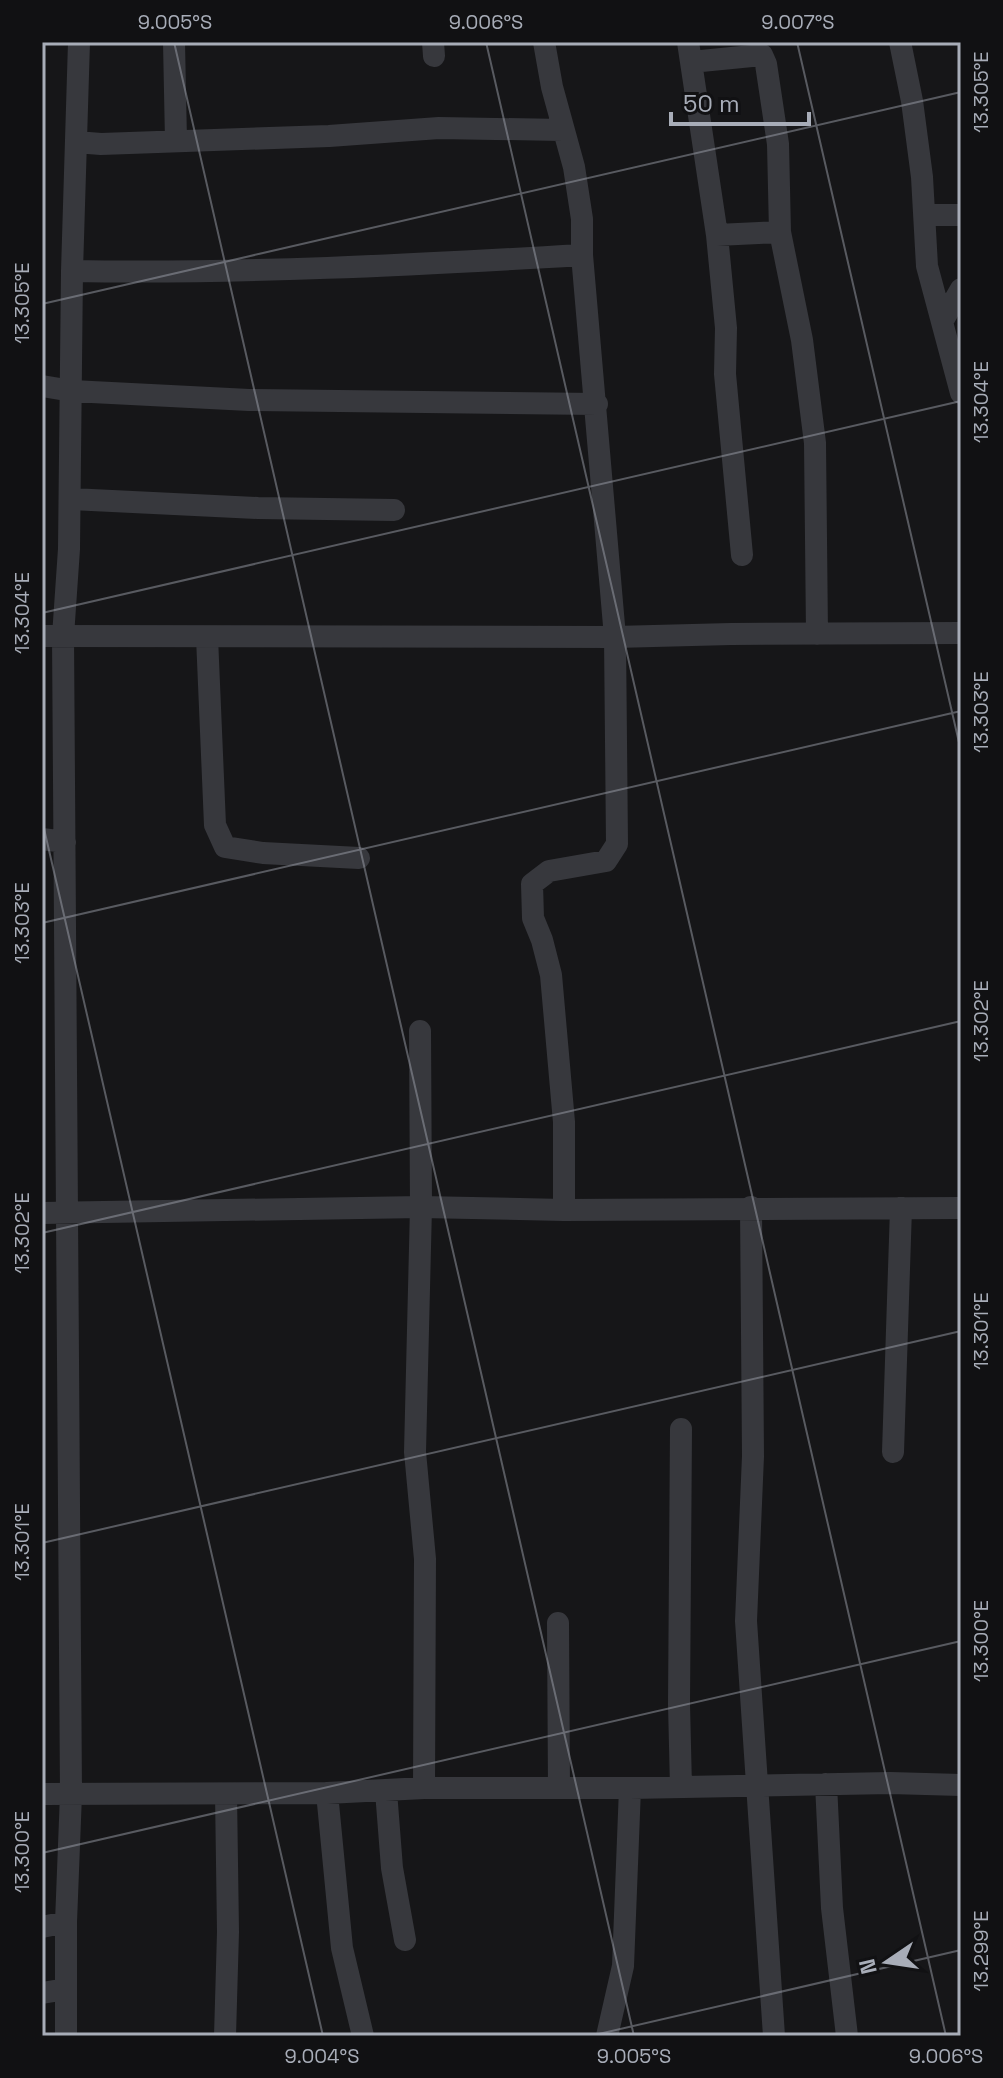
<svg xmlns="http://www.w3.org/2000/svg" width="1003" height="2078" font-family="'Space Grotesk',sans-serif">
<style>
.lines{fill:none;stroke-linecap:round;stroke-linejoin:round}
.minor{stroke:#37383d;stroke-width:22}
.ticks{fill:none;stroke:#a8adb8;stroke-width:2;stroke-opacity:0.45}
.neatline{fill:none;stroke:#a8adb8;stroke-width:3}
.ticks-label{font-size:20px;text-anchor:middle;fill:#a8adb8}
</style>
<rect width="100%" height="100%" fill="#161618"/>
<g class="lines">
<path class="minor" d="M174,42l2,99
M433,42l1,14
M544,42l8,45 22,80 8,52v36l33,382 2,207 -11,17 -57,10 -17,13 1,34 9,22 9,35 13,147v88
M688,42l29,193 9,93 -1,46 17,181
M900,42l12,59 10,76 5,89 34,127
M691,62l71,-7 4,9 12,80 2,88 22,108 13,103 2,191
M76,142l25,2 228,-8 110,-8 124,2
M926,215h35
M717,235l63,-3
M72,271c170,3 340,-6 510,-16
M942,322l19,-33
M42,386l30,5 177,9 348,4
M71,499l187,9 136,2
M42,636l573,1 116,-3 230,-1
M207,637l8,188 10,22 38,6 96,5
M42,839l23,3
M420,1031l1,176 -6,245 10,107 -1,229
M751,1207l2,249 -7,165 28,415
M42,1213l379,-6 143,3 397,-2
M893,1452l8,-244
M558,1623l1,165
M826,1784l6,124 15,128
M681,1787l-2,-83 2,-275
M386,1791l6,77 13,72
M327,1793l15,155 21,88
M42,1794l285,-1 97,-5h206l260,-5 71,2
M42,1927l24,-5
M42,1993l24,-4
M66,2036v-114l5,-128 -8,-1158 6,-87 3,-278 7,-229
M225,2036l3,-104 -2,-138
M607,2036l16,-70 7,-178"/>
</g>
<path class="ticks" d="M174,42l460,1994M486,42l460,1994M797,42l164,709M42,304l919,-212M42,613l919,-212M42,820l281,1216M42,923l919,-212M42,1233l919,-212M42,1543l919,-212M42,1853l919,-212M590,2036l371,-86"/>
<rect width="1003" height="2078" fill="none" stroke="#111113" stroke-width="88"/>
<g transform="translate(887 1962) rotate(257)" stroke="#111113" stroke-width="6" paint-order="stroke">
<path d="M0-6L14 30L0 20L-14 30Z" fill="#a8adb8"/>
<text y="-12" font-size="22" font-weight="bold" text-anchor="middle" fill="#a8adb8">N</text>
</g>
<path d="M671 112v12h138v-12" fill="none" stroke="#a8adb8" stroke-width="4"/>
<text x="683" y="112" font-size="24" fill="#a8adb8" stroke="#111113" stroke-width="6" paint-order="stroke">50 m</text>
<rect x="44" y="44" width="915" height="1990" class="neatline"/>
<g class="ticks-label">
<text x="175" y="29">9.005°S</text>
<text x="486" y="29">9.006°S</text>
<text x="798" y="29">9.007°S</text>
<text transform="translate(981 92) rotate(-90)" y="7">13.305°E</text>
<text transform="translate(22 303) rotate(-90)" y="7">13.305°E</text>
<text transform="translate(981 402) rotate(-90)" y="7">13.304°E</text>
<text transform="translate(22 613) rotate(-90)" y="7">13.304°E</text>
<text transform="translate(981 712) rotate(-90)" y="7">13.303°E</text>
<text transform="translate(22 923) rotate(-90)" y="7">13.303°E</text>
<text transform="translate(981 1021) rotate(-90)" y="7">13.302°E</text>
<text transform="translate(22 1233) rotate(-90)" y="7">13.302°E</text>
<text transform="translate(981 1331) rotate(-90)" y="7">13.301°E</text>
<text transform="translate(22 1542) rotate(-90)" y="7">13.301°E</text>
<text transform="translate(981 1641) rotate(-90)" y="7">13.300°E</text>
<text transform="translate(22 1852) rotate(-90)" y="7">13.300°E</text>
<text transform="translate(981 1951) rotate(-90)" y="7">13.299°E</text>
<text x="322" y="2063">9.004°S</text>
<text x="634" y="2063">9.005°S</text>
<text x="946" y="2063">9.006°S</text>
</g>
</svg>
